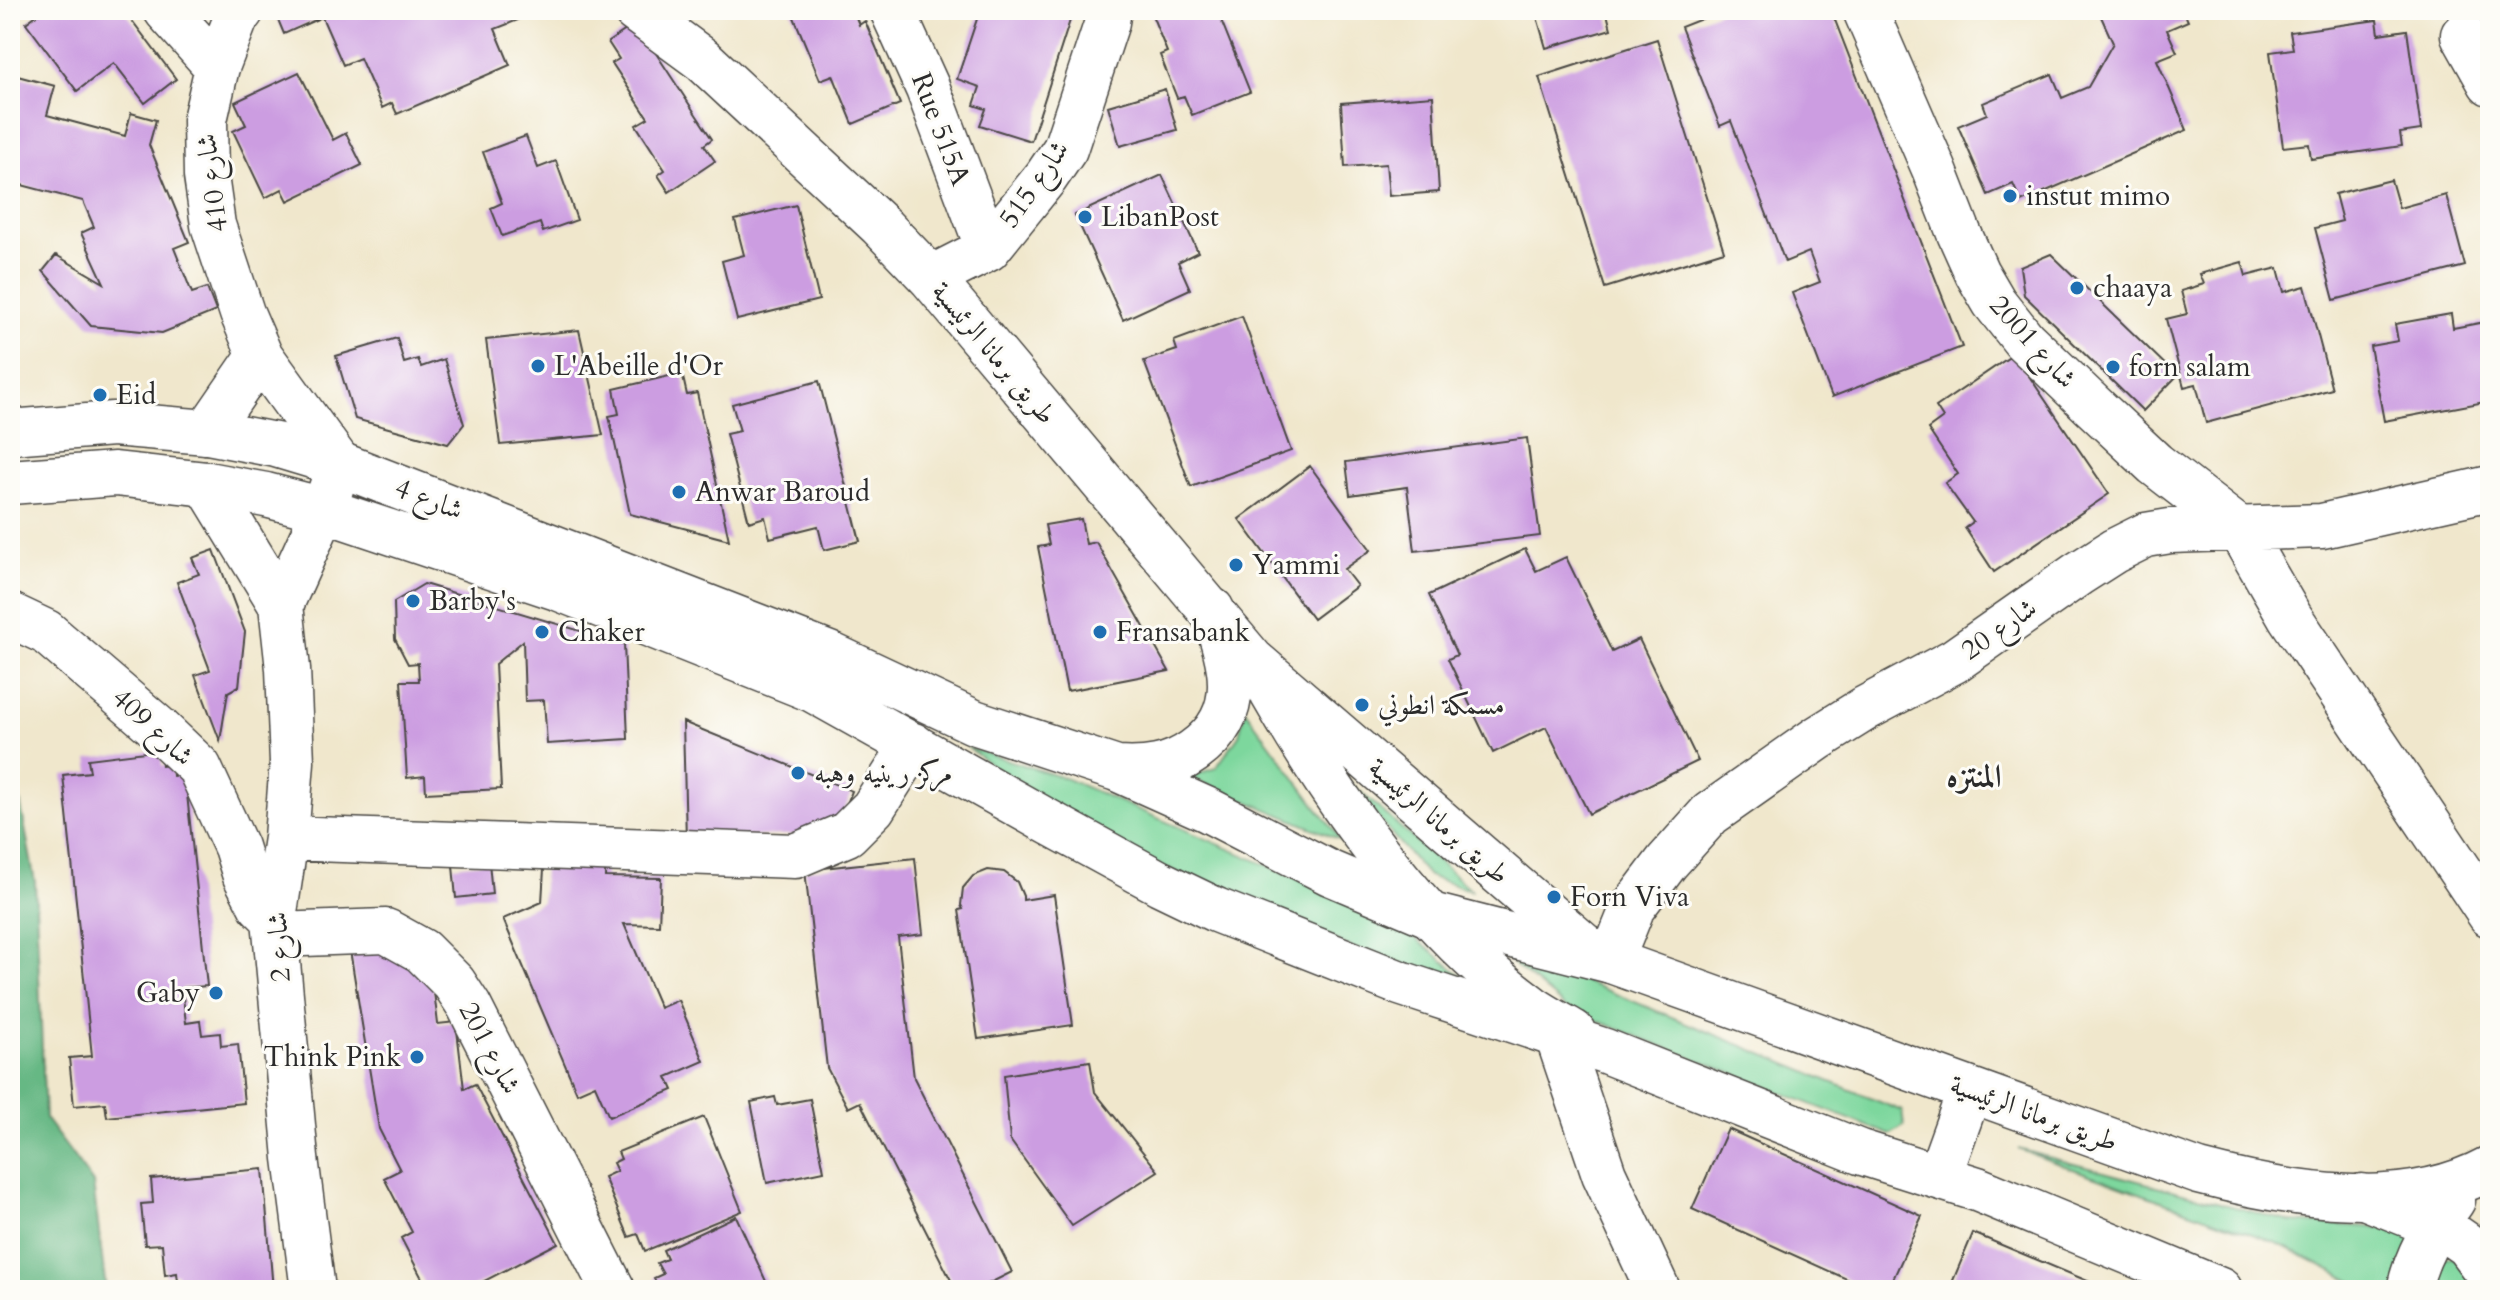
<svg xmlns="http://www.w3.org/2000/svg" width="2500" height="1300" font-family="Cardo,Amiri,serif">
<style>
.green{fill:#7dd79d;stroke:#548164;stroke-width:2}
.forest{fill:#66b884;stroke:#487258;stroke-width:2}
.building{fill:#cc9de1}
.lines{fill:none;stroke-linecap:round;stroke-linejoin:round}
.minor-casing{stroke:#494743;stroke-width:47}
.major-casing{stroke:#494743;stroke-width:47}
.minor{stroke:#fff;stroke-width:44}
.major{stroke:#fff;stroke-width:44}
.poi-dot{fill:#1f6fb2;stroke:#fdfcf7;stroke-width:3}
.labels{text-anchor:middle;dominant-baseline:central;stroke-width:6;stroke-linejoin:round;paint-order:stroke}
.street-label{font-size:28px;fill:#2b2b2b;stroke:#fdfcf7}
.poi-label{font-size:28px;fill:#2b2b2b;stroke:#fdfcf7;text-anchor:start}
.quarter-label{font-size:32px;font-weight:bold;fill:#2b2b2b;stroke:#fdfcf7}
</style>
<rect width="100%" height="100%" fill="#fdfcf7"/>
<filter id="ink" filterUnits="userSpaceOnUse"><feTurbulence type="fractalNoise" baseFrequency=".0125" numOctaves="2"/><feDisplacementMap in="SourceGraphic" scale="16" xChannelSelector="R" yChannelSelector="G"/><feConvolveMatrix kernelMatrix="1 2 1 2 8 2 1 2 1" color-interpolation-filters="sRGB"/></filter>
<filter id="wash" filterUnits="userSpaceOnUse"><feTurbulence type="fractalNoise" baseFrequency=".006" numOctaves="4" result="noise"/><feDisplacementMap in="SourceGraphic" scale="32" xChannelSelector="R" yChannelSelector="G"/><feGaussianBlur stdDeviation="1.8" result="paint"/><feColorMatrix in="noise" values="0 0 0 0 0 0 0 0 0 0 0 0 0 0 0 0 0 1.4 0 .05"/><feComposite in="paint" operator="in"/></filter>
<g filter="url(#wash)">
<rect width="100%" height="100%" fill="#f0e7cc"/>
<path class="green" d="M1245,710l96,130 -152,-63 27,-9 23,-33z
M967,747l100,32 325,140 118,96 -430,-184z
M1338,772l134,119 -44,-15z
M1490,944l34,2 57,34 321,131 2,15 -14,9 -323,-126z
M2018,1149l273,73 124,8 -18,60h-27l-93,-47z
M2444,1257l10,1 24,32h-60l17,-30z"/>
<path class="forest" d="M10,771l8,19 17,92 10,236 48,65 13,107h-96z"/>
<g id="blocks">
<path class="building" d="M43,10h81l52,69 -31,24 -31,-40 -37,28 -51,-68z
M274,10h240l4,10 -23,9 15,36 -113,49 -5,-11 -10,5 -22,-50 -17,7 -21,-48 -38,17z
M791,10h62l6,15 6,-4 35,83 -47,20 -20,-49 -13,5z
M980,10l93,1 -42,130 -51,-16 6,-16 -12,-4 6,-18 -23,-8z
M1150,10h67l33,82 -58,23 -8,-19 -7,2 -17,-43 7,-3z
M1535,10h71l5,19 -65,19z
M1724,10h107l131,337 -130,50 -40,-104 28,-11 -11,-30 -24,10 -54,-141 -11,5 -39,-99z
M2098,10h85l5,11 -21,9 10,22 -20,8 30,70 -166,72 -8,-18 -25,11 -30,-69 29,-12 -4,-11 69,-29 10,24 26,-11 25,-44z
M2377,20l2,14 28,-4 14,100 -21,3 2,13 -91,13 -2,-15 -26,3 -13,-95 23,-3 -3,-17z
M629,28l5,9 8,-5 70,107 -8,6 11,16 -46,31 -11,-17 7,-5 -29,-45 12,-7 -36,-55 7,-4 -11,-17z
M1657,39l67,212 -119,37 -66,-211z
M299,72l34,68 13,-7 16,32 -74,36 -6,-12 -17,9 -32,-67 13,-6 -11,-23z
M10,74l45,12 -8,29 78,21 6,-23 25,7 -7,25 40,97 -15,6 18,45 15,-5 9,23 -54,22 -71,-7 -48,-55 13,-16 48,28 -23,-50 13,-6 -11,-26 -73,-19z
M1165,89l12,41 -57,16 -12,-40z
M1433,96l6,96 -50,4 -3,-32 -41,3 -4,-64z
M526,136l12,32 18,-7 21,59 -34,12 -3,-9 -38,13 -11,-28 11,-5 -19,-51z
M1162,175l36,77 -20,10 12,27 -67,31 -48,-105z
M2391,180l8,28 47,-13 19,71 -131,34 -19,-72 27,-7 -7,-27z
M796,205l23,95 -82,20 -15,-59 22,-6 -9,-35z
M2051,254l126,122 -34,35 -119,-116 -4,-28z
M2242,262l4,14 32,-8 6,24 21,-6 27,103 -126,34 -10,-39 -12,3 -18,-68 21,-5 -6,-23 23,-7 -4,-10z
M2451,314l2,14 37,-7v80l-106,20 -14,-75 28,-5 -3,-17z
M1242,316l49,135 -100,36 -47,-126 33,-11 -3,-9z
M579,330l24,105 -103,10 -14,-105z
M397,338l7,25 14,-4 3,8 23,-8 20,65 -16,20 -93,-25 -19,-63z
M2014,354l95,140 -115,78 -29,-44 8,-6 -28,-39 13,-9 -30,-45 15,-11 -7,-11z
M682,373l5,22 10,-2 32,147 -99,-26 -21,-98 10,-2 -5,-25z
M819,381l41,160 -36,9 -6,-24 -48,12 -5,-21 -16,5 -23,-88 14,-3 -8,-27z
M1527,438l13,98 -125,15 -8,-64 -57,8 -4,-33z
M1310,466l61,84 -27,19 13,17 -44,33 -74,-100z
M1081,519l5,25 10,-2 73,129 -102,20 -29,-144 11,-2 -4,-20z
M1525,549l11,22 30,-14 46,95 27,-13 59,122 -109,53 -43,-87 -53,26 -45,-94 9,-4 -28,-60z
M214,550l31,82 -6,54 -11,6 -8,49 -25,-66 15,-5 -33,-88 22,-8 -7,-16z
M424,584l200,60 4,95 -81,5 -3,-44 -19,1 -2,-60 -28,23 6,125 -75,4 -1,-17 -18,2 -6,-97h18l-1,-18 -10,1 -13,-25 -1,-37z
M683,722l169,69 -11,28 -30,15 -125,5z
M161,750l1,16 10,-1 1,11 12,-1 22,211 -25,2 4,35 14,-2 2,14 18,-2 1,13 17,-2 6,59 -137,14 -2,-14 -31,3 -5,-48 23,-2 -29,-281 27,-3 -2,-13z
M606,855l-1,22 56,1 -2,47 -35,-1 36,84 18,-8 26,61 -37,16 6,13 -64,27 -14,-32 -18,8 -74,-174 39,-17 2,-33z
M915,858l8,76 -25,3 16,141 98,194 -36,18h-20l-96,-188 -12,6 -21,-40 -22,-198z
M489,862l3,32 -36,4 -3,-32z
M988,870l16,2 13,10 6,14v4l31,-5 19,130 -95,14 -19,-129 4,-1 -2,-4 2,-17 10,-12z
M388,938l45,46 5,40 18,-2 8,67 11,-5 83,159 -91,47h-39l-27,-52 11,-6 -28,-54 16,-8 -21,-41 -30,-185z
M1090,1061l5,31 63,79 -86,55 -62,-86 -6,-65z
M775,1097l2,8 33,-6 14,72 -57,12 -16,-81z
M704,1117l38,94 -97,40 -7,-17 -9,3 -25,-60 13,-6 -4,-8 8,-4 -3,-7z
M1728,1129l194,87 -34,74h-17l-179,-81z
M263,1169l10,121h-94l-2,-17 -12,2 -3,-31 -17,1 -4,-41 12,-1 -2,-24z
M736,1216l34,74h-111l-5,-12 9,-4 -6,-11 10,-4 -4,-9z
M1973,1233l136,57h-160z"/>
</g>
</g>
<g filter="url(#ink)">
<use href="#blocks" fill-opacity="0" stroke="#494743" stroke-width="2"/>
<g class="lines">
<g class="minor-casing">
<path id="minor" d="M166,10l51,57
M242,10l-6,8 -19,49 -12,53 1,56 7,49 29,88 18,42 79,109 -15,46 -43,95
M635,10l68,50 177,165 51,53 321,382 344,296
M892,10l36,79 60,160
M1865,10l69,159 25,64 18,40 17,29 30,38 68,65 63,59 84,65 51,88 200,298
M2463,35l27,48
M931,278l57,-29 58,-72 19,-28 42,-127 2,-12
M207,432l53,-77
M207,484l74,121 7,64 4,93 -6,76 -12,81 22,239 17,132
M10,615l36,17 111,95 42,40 37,80 9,29 15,29 14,14
M1272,693c66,115 151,234 259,314 13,9 28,17 42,25
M286,838l509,18 52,-22 26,-26 40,-63
M276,935l110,-4 36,20 32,32 15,23 144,284
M1611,961l22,-54 34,-45 43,-48 108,-76 48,-30 88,-47 124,-87 36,-23 32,-16 24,-4 152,-5 168,-38
M1557,1035l47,139 54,116
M2362,1196l82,33 23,16 23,31
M2409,1290c7,-34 24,-62 44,-90"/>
</g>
<g class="major-casing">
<path id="major" d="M10,432l103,-8 94,8 69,13 63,19 490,190 145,68 143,47 91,41 122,63 97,41 184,47 588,211c91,24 204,43 291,-4
M10,482l105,-8 92,10 59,11 58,15 236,79 253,101 230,129 117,64 56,27 184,73 205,68 255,101 117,37 243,101
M1117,769c28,2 54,-1 77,-18 52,-37 38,-89 18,-141
M1939,1176l31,-86"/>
</g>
<use href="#minor" class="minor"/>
<use href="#major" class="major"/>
</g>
</g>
<g class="poi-dot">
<circle cx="2010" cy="196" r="8"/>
<circle cx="1085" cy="217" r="8"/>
<circle cx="2077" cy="288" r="8"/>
<circle cx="538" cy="366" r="8"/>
<circle cx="2113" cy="367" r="8"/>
<circle cx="100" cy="395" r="8"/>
<circle cx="679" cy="492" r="8"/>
<circle cx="1236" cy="565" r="8"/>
<circle cx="413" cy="601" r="8"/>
<circle cx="542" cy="632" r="8"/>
<circle cx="1100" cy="632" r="8"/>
<circle cx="1362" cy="705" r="8"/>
<circle cx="798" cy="773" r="8"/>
<circle cx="1554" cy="897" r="8"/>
<circle cx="216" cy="993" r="8"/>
<circle cx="417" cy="1057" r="8"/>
</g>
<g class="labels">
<g class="street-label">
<text transform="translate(941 129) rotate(69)">Rue 515A</text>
<text transform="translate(212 183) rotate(-97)">شارع 410</text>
<text transform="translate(1034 184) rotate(-55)">شارع 515</text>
<text transform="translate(2033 342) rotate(48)">شارع 2001</text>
<text transform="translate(994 353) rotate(50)">طريق برمانا الرئيسية</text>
<text transform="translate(429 499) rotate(21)">شارع 4</text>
<text transform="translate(1999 629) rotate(-35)">شارع 20</text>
<text transform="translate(153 727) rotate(43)">شارع 409</text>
<text transform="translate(1439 821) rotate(41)">طريق برمانا الرئيسية</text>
<text transform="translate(279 947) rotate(-93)">شارع 2</text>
<text transform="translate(490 1048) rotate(62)">شارع 201</text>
<text transform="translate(2034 1113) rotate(20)">طريق برمانا الرئيسية</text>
</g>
<g class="poi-label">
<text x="2026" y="196">instut mimo</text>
<text x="1101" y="217">LibanPost</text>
<text x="2093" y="288">chaaya</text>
<text x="554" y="366">L'Abeille d'Or</text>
<text x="2129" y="367">forn salam</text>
<text x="116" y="395">Eid</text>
<text x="695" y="492">Anwar Baroud</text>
<text x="1252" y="565">Yammi</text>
<text x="429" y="601">Barby's</text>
<text x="558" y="632">Chaker</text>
<text x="1116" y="632">Fransabank</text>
<text x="1378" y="705">مسمكة انطوني</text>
<text x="814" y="773">مركز رينيه وهبه</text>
<text x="1570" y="897">Forn Viva</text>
<text x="200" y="993" text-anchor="end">Gaby</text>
<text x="401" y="1057" text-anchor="end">Think Pink</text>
</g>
<g class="quarter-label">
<text x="1974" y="777">المنتزه</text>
</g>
</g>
<rect width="2500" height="1300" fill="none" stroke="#fdfcf7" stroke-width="40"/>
</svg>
